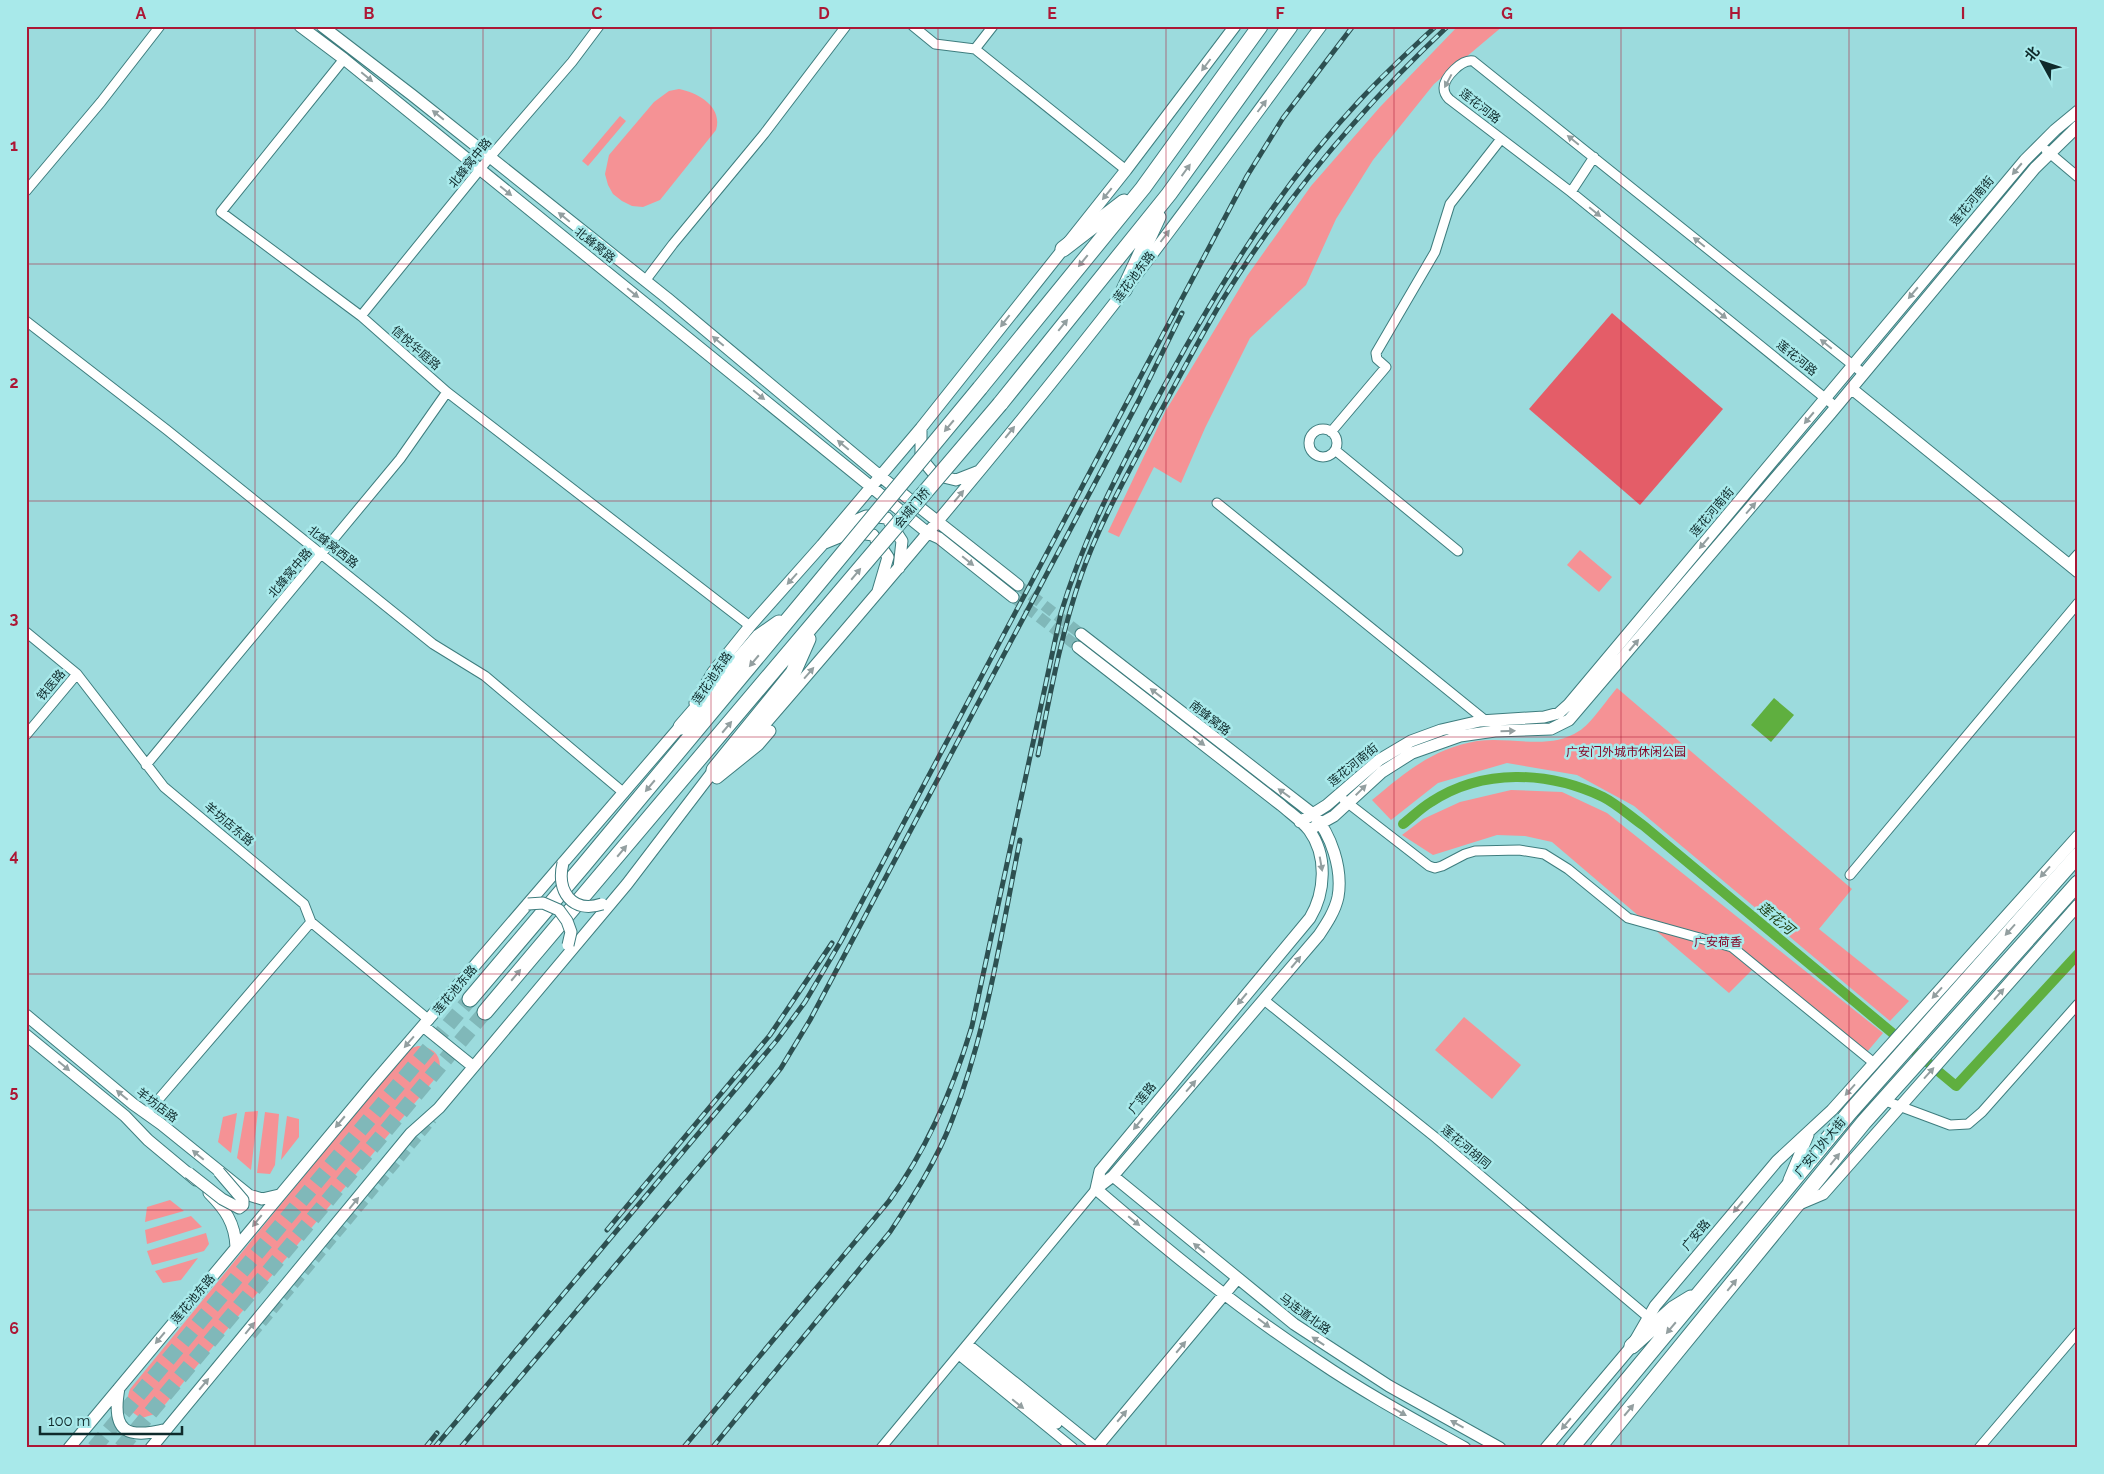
<svg xmlns="http://www.w3.org/2000/svg" width="2104" height="1474" font-family="Raleway,'Noto Sans SC',sans-serif">
<style>
.green{fill:#f59295}
.forest{fill:#e45d68}
.water{fill:#5faf3f}
.lines{fill:none;stroke-linecap:round;stroke-linejoin:round}
.canal{stroke:#5faf3f;stroke-width:10}
.secondary-tunnel{stroke:#80b8b9;stroke-width:11;stroke-dasharray:11 5.5;stroke-linecap:butt}
.highway-tunnel{stroke:#80b8b9;stroke-width:15;stroke-dasharray:15 8;stroke-linecap:butt}
.street-casing{stroke:#3e7d7e;stroke-width:11}
.secondary-casing{stroke:#3e7d7e;stroke-width:13}
.highway-casing{stroke:#3e7d7e;stroke-width:17}
.street{stroke:#fff;stroke-width:9}
.secondary{stroke:#fff;stroke-width:11}
.highway{stroke:#fff;stroke-width:15}
.rail-casing{stroke:#2d5051;stroke-width:5}
.rail{stroke:#a8e9ea;stroke-width:3;stroke-dasharray:9;stroke-linecap:butt}
.secondary-bridge-casing{stroke:#3e7d7e;stroke-width:13;stroke-linecap:butt}
.highway-bridge-casing{stroke:#3e7d7e;stroke-width:17;stroke-linecap:butt}
.secondary-bridge{stroke:#fff;stroke-width:11}
.highway-bridge{stroke:#fff;stroke-width:15}
.oneway{fill:#939fa0}
.grid{fill:none;stroke:#ac1735;stroke-width:1;stroke-opacity:0.55}
.labels{text-anchor:middle;dominant-baseline:central;stroke-width:5;stroke-linejoin:round;paint-order:stroke}
.street-label{font-size:12px;fill:#0f2a2b;stroke:#a8e9ea}
.park-label{font-size:12px;fill:#860023;stroke:#a8e9ea}
.water-label{font-size:14px;font-style:italic;fill:#204014;stroke:#a8e9ea}
.neatline{fill:none;stroke:#ac1735;stroke-width:2}
.grid-label{font-size:16px;text-anchor:middle;font-weight:bold;fill:#ac1735}
</style>
<rect width="100%" height="100%" fill="#9cdbdd"/>
<path class="green" d="M1458,26h45l-69,58 -61,76 -37,59 -30,66 -56,53 -45,90 -24,55 -27,-16 -35,70 -11,-5 57,-120 82,-136 64,-90 69,-79z
M679,89c20,4 44,18 37,41l-56,70 -17,7 -11,-1 -10,-5 -9,-7 -5,-9 -3,-11 4,-19 45,-53 15,-11z
M620,116l6,5 -38,45 -6,-5z
M1580,550l32,27 -13,15 -32,-27z
M1617,688l235,201 -33,40 90,72 -19,20 -256,-215 -57,-31 -70,-12 -69,20 -47,37 -19,-20c34,-28 60,-51 105,-59 34,-5 72,10 102,-10 11,-6 29,-33 38,-43z
M1511,790l51,2 45,21 276,220 -16,19 -108,-89 -30,30 -177,-151 -27,-6 -28,-1 -64,20 -31,-20 21,-16 37,-17z
M1464,1017l57,48 -29,34 -57,-49z
M418,1046c17,1 26,12 20,29l-280,338 -16,5c-14,-6 -17,-15 -12,-29l278,-340z
M258,1111l-7,59 -14,-12 8,-46z
M265,1112l14,2 -4,51 -5,9 -13,-1z
M237,1113l-6,40 -13,-11 5,-25z
M287,1116l12,3v18l-18,23z
M170,1200l14,11 -39,11 2,-15z
M191,1216l11,11 -55,17 -2,-14z
M206,1233l3,11 -5,7 -52,14 -5,-14z
M198,1258l-17,22 -18,3 -8,-12z"/>
<path class="forest" d="M1612,313l111,96 -83,96 -111,-96z"/>
<path class="water" d="M1774,698l20,17 -23,27 -20,-17z"/>
<g class="lines">
<path class="canal" d="M1403,824c9,-7 18,-16 28,-22 52,-34 117,-31 172,-5 14,7 28,20 41,29l312,260 122,-132"/>
<path class="secondary-tunnel" d="M1018,585l63,49
M1013,597l65,50
M251,1335l181,-216"/>
<path class="highway-tunnel" d="M94,1448l376,-449
M121,1448l364,-436"/>
<g class="street-casing">
<path id="street" d="M913,26l22,18 40,5
M993,26l-18,23 151,121
M344,59l-123,153 140,104 86,76 303,234
M2046,150l32,27
M26,191l75,-89 59,-76
M1571,192l23,-35
M645,281l28,-37 91,-110 82,-108
M361,316l129,-159 82,-95 27,-36
M26,321l141,109 266,214 52,32 139,117
M1836,407l-265,-215 -122,-93c-3,-3 -5,-6 -5,-11 0,-11 18,-29 29,-27l391,313
M1309 443a14 14 0 1 1 28 0a14 14 0 1 1-28 0Z
M1331,432l55,-65 -9,-8 -1,-6 59,-101 15,-48 51,-65
M1335,450l123,101
M1217,503l269,218
M2069,564l9,-10
M26,632l51,42 87,113 140,117 7,18 118,98
M26,735l51,-61
M146,765l254,-306 47,-67
M1344,800l85,66 6,2 7,-2 23,-12 10,-3 44,-1 25,4 24,15 60,49 104,29 142,116
M1850,875l228,-272
M1264,1000l172,138 212,179
M1883,1100l67,25 18,-1 14,-12 96,-108
M146,1114l165,-192
M968,1344l128,103
M964,1349l93,75
M959,1355l114,93
M881,1448l215,-259
M1979,1448l99,-116"/>
</g>
<g class="secondary-casing">
<path id="secondary" d="M300,26l44,33 584,474 11,5 74,59
M322,26l90,69 255,203 213,178 138,109
M1852,389l226,183
M921,428v30l14,17 21,5 23,-9
M838,528l28,-12 21,2 15,23 -3,27
M825,543l27,-11 21,3 15,22 -10,34
M1081,634l232,180c18,20 30,55 25,83 -3,14 -11,26 -19,38l-206,241 -17,13
M1078,647l203,158c9,8 21,16 28,25 19,26 16,63 1,88l-210,253 -4,18
M695,703l18,-31 37,-46 72,-81 99,-117 205,-258 109,-144
M732,756l20,-17c127,-147 253,-295 372,-448 67,-87 132,-177 197,-265
M717,778l41,-33 12,-14
M1300,822l27,-17 52,-45 32,-19 30,-11 39,-9 64,-4 15,-4 10,-9 456,-544 30,-30 23,-19
M1309,830l25,-14 48,-44 30,-19 48,-17 35,-5 56,-2 18,-9 262,-307 204,-245 43,-42
M26,1015l107,89 28,20 88,71 13,4 17,-4
M423,1026l47,38
M26,1035l99,81 23,24 48,40
M1113,1176l181,148 95,62 111,62
M1789,1180l19,-45
M1096,1189c71,61 144,121 222,172 47,32 97,59 147,87
M209,1193c16,16 26,30 27,54
M1797,1205l26,-11 255,-289
M119,1388c-8,45 8,51 48,41
M69,1448l303,-363 313,-364
M151,1448l260,-315 28,-25 188,-224 87,-114 5,-4
M1096,1448l141,-169
M1546,1448l86,-102 23,-40 122,-145 55,-51 246,-274"/>
</g>
<g class="highway-casing">
<path id="highway" d="M1063,249l61,-47
M1124,290l34,-73
M980,388l163,-200 117,-162
M1000,404l169,-210 121,-168
M681,727l78,-90 20,-14
M714,770l79,-97 15,-34
M470,999l113,-133 224,-269
M485,1012l339,-401
M1632,1346l41,-37 18,-11
M1571,1448l279,-336 228,-257
M1598,1448l266,-326 214,-239"/>
</g>
<use href="#street" class="street"/>
<use href="#secondary" class="secondary"/>
<use href="#highway" class="highway"/>
<g class="rail-casing">
<path id="rail" d="M1038,755c12,-60 23,-121 43,-179 18,-52 46,-101 72,-150 23,-43 45,-85 70,-127 62,-100 139,-192 225,-273
M607,1230l163,-195 62,-92
M425,1448l12,-15
M434,1448l343,-408 28,-38 36,-61 406,-765 36,-58 70,-92
M460,1448l289,-340 32,-40 29,-48 329,-620 43,-87
M683,1448l206,-247c39,-53 64,-112 83,-175l89,-413c22,-73 52,-130 87,-197 59,-111 125,-223 212,-316 24,-26 50,-50 76,-74
M712,1448l178,-216c23,-35 47,-72 62,-112 35,-89 49,-186 68,-280"/>
</g>
<use href="#rail" class="rail"/>
<g class="secondary-bridge-casing">
<path id="secondary-bridge" d="M563,863c-7,28 9,51 39,41
M528,904l15,-1 16,7 8,11 4,11 -3,13
M189,1173l33,26 17,9 4,-3v-5l-24,-28"/>
</g>
<g class="highway-bridge-casing">
<path id="highway-bridge" d="M807,597l173,-209
M824,611l176,-207"/>
</g>
<use href="#secondary-bridge" class="secondary-bridge"/>
<use href="#highway-bridge" class="highway-bridge"/>
</g>
<defs><path id="oneway-solid" d="M-6-.8H1V-3.2L6.5 0L1 3.2V.8H-6Z" transform="scale(1.25)"/></defs>
<g class="oneway">
<use href="#oneway-solid" transform="translate(1206 65) rotate(127)"/>
<use href="#oneway-solid" transform="translate(367 77) rotate(40)"/>
<use href="#oneway-solid" transform="translate(1448 81) rotate(118)"/>
<use href="#oneway-solid" transform="translate(1262 106) rotate(-53)"/>
<use href="#oneway-solid" transform="translate(438 115) rotate(-141)"/>
<use href="#oneway-solid" transform="translate(1573 140) rotate(-141)"/>
<use href="#oneway-solid" transform="translate(2017 169) rotate(130)"/>
<use href="#oneway-solid" transform="translate(1186 170) rotate(-54)"/>
<use href="#oneway-solid" transform="translate(506 191) rotate(39)"/>
<use href="#oneway-solid" transform="translate(1107 194) rotate(129)"/>
<use href="#oneway-solid" transform="translate(1595 212) rotate(39)"/>
<use href="#oneway-solid" transform="translate(564 217) rotate(-141)"/>
<use href="#oneway-solid" transform="translate(1165 236) rotate(-53)"/>
<use href="#oneway-solid" transform="translate(1699 242) rotate(-141)"/>
<use href="#oneway-solid" transform="translate(1083 261) rotate(129)"/>
<use href="#oneway-solid" transform="translate(633 293) rotate(39)"/>
<use href="#oneway-solid" transform="translate(1913 293) rotate(130)"/>
<use href="#oneway-solid" transform="translate(1721 314) rotate(39)"/>
<use href="#oneway-solid" transform="translate(1005 321) rotate(128)"/>
<use href="#oneway-solid" transform="translate(1063 325) rotate(-51)"/>
<use href="#oneway-solid" transform="translate(718 341) rotate(-140)"/>
<use href="#oneway-solid" transform="translate(1826 344) rotate(-141)"/>
<use href="#oneway-solid" transform="translate(759 395) rotate(39)"/>
<use href="#oneway-solid" transform="translate(1809 418) rotate(130)"/>
<use href="#oneway-solid" transform="translate(949 426) rotate(130)"/>
<use href="#oneway-solid" transform="translate(1010 432) rotate(-51)"/>
<use href="#oneway-solid" transform="translate(843 445) rotate(-140)"/>
<use href="#oneway-solid" transform="translate(959 496) rotate(-50)"/>
<use href="#oneway-solid" transform="translate(1751 508) rotate(-49)"/>
<use href="#oneway-solid" transform="translate(1704 543) rotate(130)"/>
<use href="#oneway-solid" transform="translate(968 561) rotate(39)"/>
<use href="#oneway-solid" transform="translate(856 574) rotate(-50)"/>
<use href="#oneway-solid" transform="translate(792 579) rotate(132)"/>
<use href="#oneway-solid" transform="translate(1634 645) rotate(-50)"/>
<use href="#oneway-solid" transform="translate(754 661) rotate(130)"/>
<use href="#oneway-solid" transform="translate(809 673) rotate(-49)"/>
<use href="#oneway-solid" transform="translate(1156 693) rotate(-142)"/>
<use href="#oneway-solid" transform="translate(727 727) rotate(-50)"/>
<use href="#oneway-solid" transform="translate(1508 731) rotate(-2)"/>
<use href="#oneway-solid" transform="translate(1199 741) rotate(38)"/>
<use href="#oneway-solid" transform="translate(650 786) rotate(130)"/>
<use href="#oneway-solid" transform="translate(1361 790) rotate(-45)"/>
<use href="#oneway-solid" transform="translate(1284 793) rotate(-144)"/>
<use href="#oneway-solid" transform="translate(622 851) rotate(-50)"/>
<use href="#oneway-solid" transform="translate(1321 864) rotate(80)"/>
<use href="#oneway-solid" transform="translate(2045 872) rotate(132)"/>
<use href="#oneway-solid" transform="translate(2010 930) rotate(132)"/>
<use href="#oneway-solid" transform="translate(1296 962) rotate(-50)"/>
<use href="#oneway-solid" transform="translate(516 975) rotate(-50)"/>
<use href="#oneway-solid" transform="translate(1937 993) rotate(132)"/>
<use href="#oneway-solid" transform="translate(1999 994) rotate(-48)"/>
<use href="#oneway-solid" transform="translate(1242 999) rotate(130)"/>
<use href="#oneway-solid" transform="translate(409 1042) rotate(131)"/>
<use href="#oneway-solid" transform="translate(64 1066) rotate(40)"/>
<use href="#oneway-solid" transform="translate(1929 1073) rotate(-48)"/>
<use href="#oneway-solid" transform="translate(1191 1086) rotate(-49)"/>
<use href="#oneway-solid" transform="translate(1850 1090) rotate(132)"/>
<use href="#oneway-solid" transform="translate(122 1095) rotate(-140)"/>
<use href="#oneway-solid" transform="translate(340 1122) rotate(130)"/>
<use href="#oneway-solid" transform="translate(1138 1124) rotate(129)"/>
<use href="#oneway-solid" transform="translate(198 1155) rotate(-140)"/>
<use href="#oneway-solid" transform="translate(1835 1159) rotate(-51)"/>
<use href="#oneway-solid" transform="translate(354 1203) rotate(-51)"/>
<use href="#oneway-solid" transform="translate(1738 1207) rotate(130)"/>
<use href="#oneway-solid" transform="translate(257 1221) rotate(129)"/>
<use href="#oneway-solid" transform="translate(1134 1221) rotate(39)"/>
<use href="#oneway-solid" transform="translate(1199 1248) rotate(-140)"/>
<use href="#oneway-solid" transform="translate(1732 1285) rotate(-51)"/>
<use href="#oneway-solid" transform="translate(1264 1323) rotate(37)"/>
<use href="#oneway-solid" transform="translate(250 1328) rotate(-51)"/>
<use href="#oneway-solid" transform="translate(1671 1328) rotate(130)"/>
<use href="#oneway-solid" transform="translate(160 1338) rotate(130)"/>
<use href="#oneway-solid" transform="translate(1318 1341) rotate(-146)"/>
<use href="#oneway-solid" transform="translate(1181 1347) rotate(-50)"/>
<use href="#oneway-solid" transform="translate(204 1384) rotate(-50)"/>
<use href="#oneway-solid" transform="translate(1018 1404) rotate(39)"/>
<use href="#oneway-solid" transform="translate(1629 1410) rotate(-50)"/>
<use href="#oneway-solid" transform="translate(1400 1412) rotate(30)"/>
<use href="#oneway-solid" transform="translate(1122 1416) rotate(-50)"/>
<use href="#oneway-solid" transform="translate(1457 1424) rotate(-151)"/>
<use href="#oneway-solid" transform="translate(1566 1424) rotate(130)"/>
</g>
<path class="grid" d="M255,26v1422M483,26v1422M711,26v1422M938,26v1422M1166,26v1422M1394,26v1422M1621,26v1422M1849,26v1422M26,264h2052M26,501h2052M26,737h2052M26,974h2052M26,1210h2052"/>
<g class="labels">
<g class="street-label">
<text transform="translate(1480 106) rotate(38)">莲花河路</text>
<text transform="translate(470 163) rotate(-51)">北蜂窝中路</text>
<text transform="translate(1972 201) rotate(-50)">莲花河南街</text>
<text transform="translate(595 245) rotate(39)">北蜂窝路</text>
<text transform="translate(1134 277) rotate(-53)">莲花池东路</text>
<text transform="translate(416 348) rotate(41)">信悦华庭路</text>
<text transform="translate(1797 358) rotate(39)">莲花河路</text>
<text transform="translate(912 508) rotate(-50)">会城门桥</text>
<text transform="translate(1712 512) rotate(-50)">莲花河南街</text>
<text transform="translate(333 547) rotate(38)">北蜂窝西路</text>
<text transform="translate(290 573) rotate(-50)">北蜂窝中路</text>
<text transform="translate(712 678) rotate(-56)">莲花池东路</text>
<text transform="translate(51 685) rotate(-50)">铁医路</text>
<text transform="translate(1210 718) rotate(38)">南蜂窝路</text>
<text transform="translate(1353 765) rotate(-39)">莲花河南街</text>
<text transform="translate(229 824) rotate(40)">羊坊店东路</text>
<text transform="translate(455 990) rotate(-50)">莲花池东路</text>
<text transform="translate(1142 1098) rotate(-51)">广莲路</text>
<text transform="translate(157 1105) rotate(37)">羊坊店路</text>
<text transform="translate(1466 1147) rotate(40)">莲花河胡同</text>
<text transform="translate(1820 1147) rotate(-50)">广安门外大街</text>
<text transform="translate(1696 1235) rotate(-50)">广安路</text>
<text transform="translate(193 1299) rotate(-50)">莲花池东路</text>
<text transform="translate(1305 1314) rotate(36)">马连道北路</text>
</g>
<g class="park-label">
<text x="1626" y="752">广安门外城市休闲公园</text>
<text x="1718" y="942">广安荷香</text>
</g>
<g class="water-label">
<text transform="translate(1776 918) rotate(40)">莲花河</text>
</g>
</g>
<rect width="2104" height="1474" fill="none" stroke="#a8e9ea" stroke-width="55"/>
<g transform="translate(2042 62) rotate(310)" stroke="#a8e9ea" stroke-width="4" paint-order="stroke">
<path d="M0-4L9 19L0 12L-9 19Z" fill="#0f2a2b"/>
<text y="-8" font-size="14" font-weight="bold" text-anchor="middle" fill="#0f2a2b">北</text>
</g>
<path d="M40 1426v8h142v-8" fill="none" stroke="#0f2a2b" stroke-width="2.5"/>
<text x="48" y="1426" font-size="15" fill="#0f2a2b" stroke="#a8e9ea" stroke-width="4" paint-order="stroke">100 m</text>
<rect x="28" y="28" width="2048" height="1418" class="neatline"/>
<g class="grid-label">
<text x="141" y="19">A</text>
<text x="369" y="19">B</text>
<text x="597" y="19">C</text>
<text x="824" y="19">D</text>
<text x="1052" y="19">E</text>
<text x="1280" y="19">F</text>
<text x="1507" y="19">G</text>
<text x="1735" y="19">H</text>
<text x="1963" y="19">I</text>
<text x="14" y="151">1</text>
<text x="14" y="388">2</text>
<text x="14" y="624">3</text>
<text x="14" y="861">4</text>
<text x="14" y="1097">5</text>
<text x="14" y="1334">6</text>
</g>
</svg>
